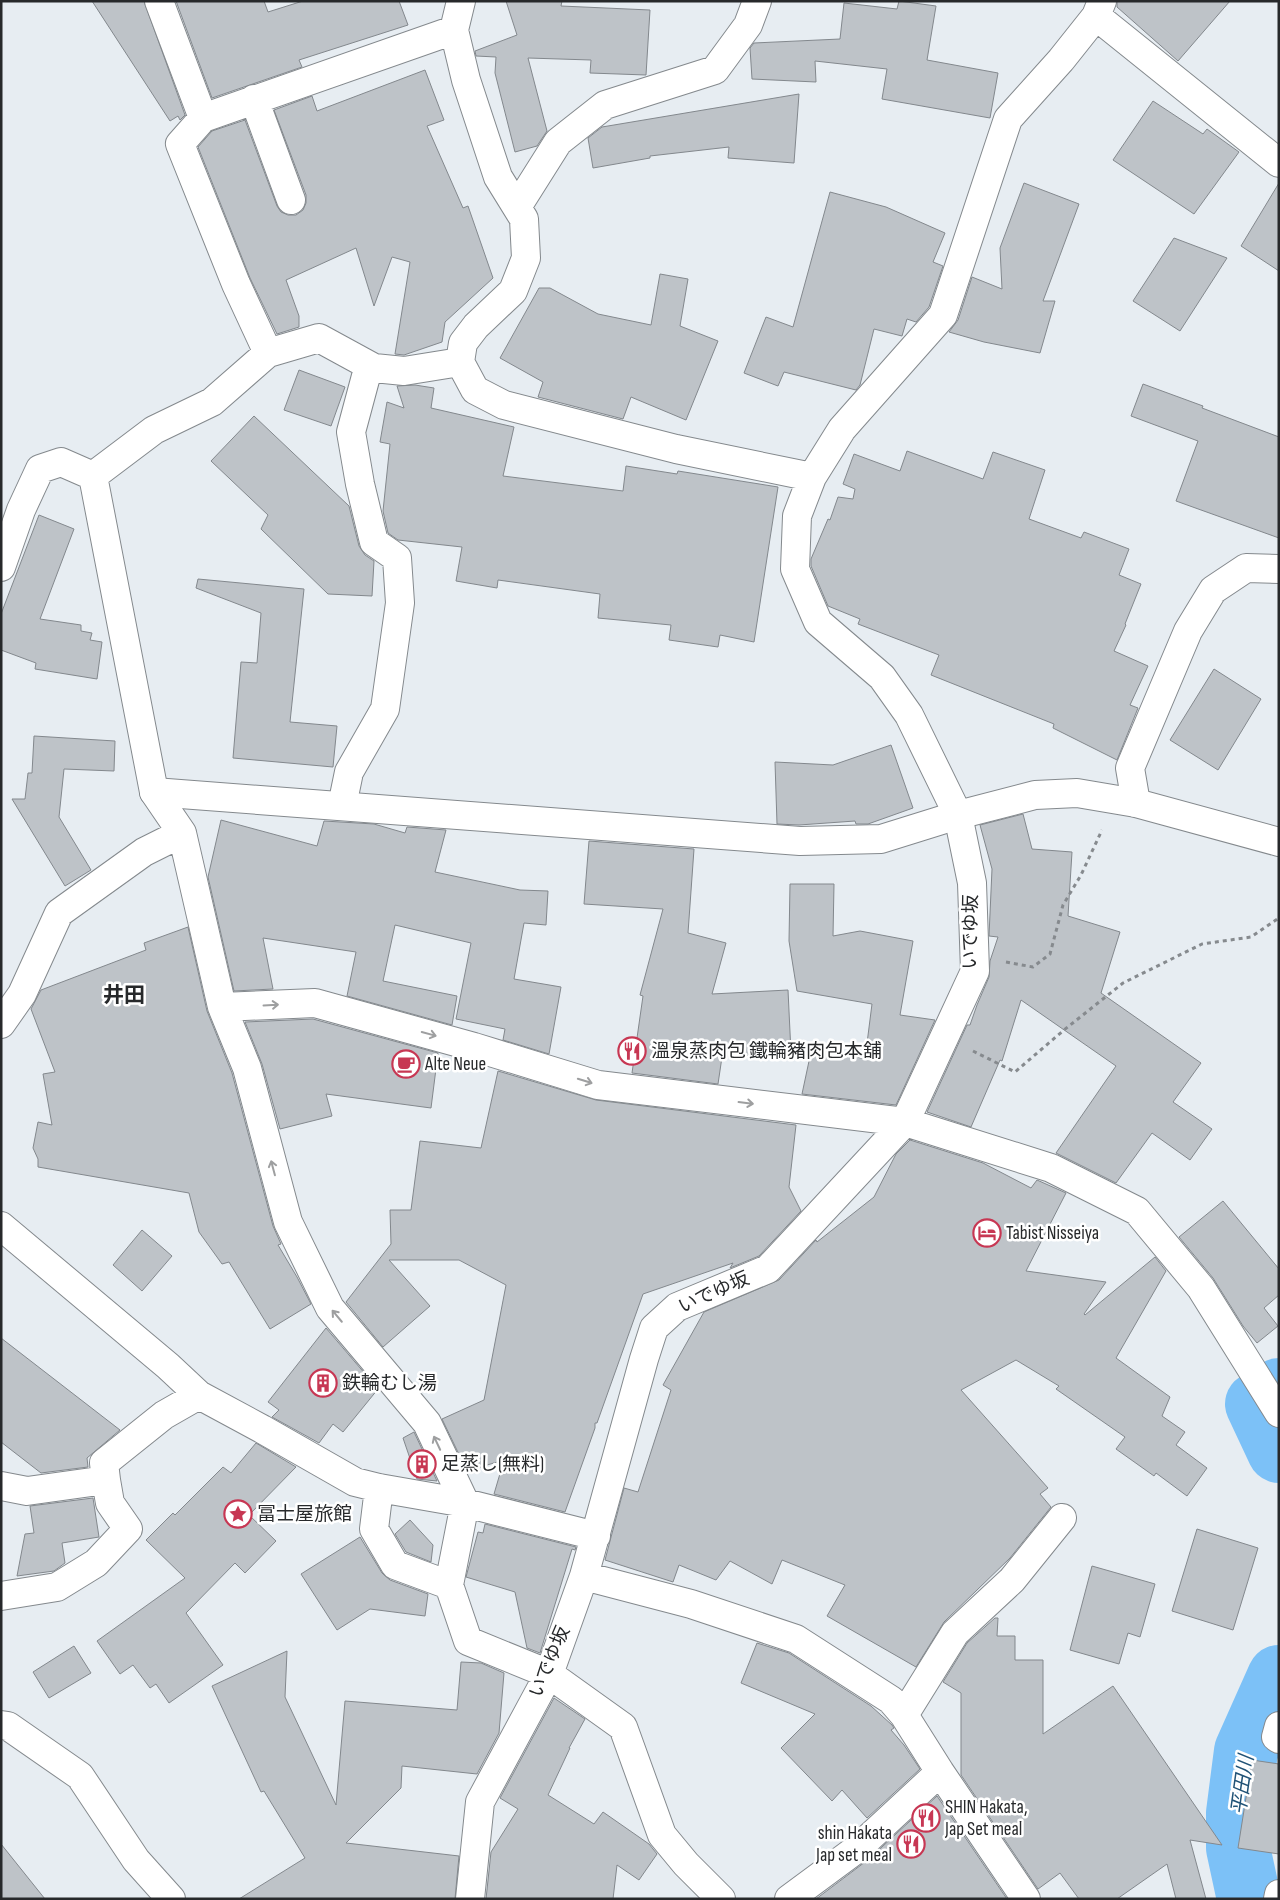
<svg xmlns="http://www.w3.org/2000/svg" width="1280" height="1900" font-family="'Sofia Sans Condensed','Noto Sans JP',sans-serif">
<style>
.lines{fill:none;stroke-linecap:round;stroke-linejoin:round}
.river{stroke:#7cc1f7;stroke-width:64}
.building{fill:#bec3c8;stroke:#83888d}
.street-casing{stroke:#84898d;stroke-width:30}
.secondary-casing{stroke:#84898d;stroke-width:30}
.path{stroke:#868a8e;stroke-width:3;stroke-dasharray:4 4;stroke-linecap:butt}
.street{stroke:#fff;stroke-width:28}
.secondary{stroke:#fff;stroke-width:28}
.oneway{stroke:#9e9fa0}
.labels{text-anchor:middle;dominant-baseline:central;stroke-width:5;stroke-linejoin:round;paint-order:stroke}
.street-label{font-size:19px;fill:#27292b;stroke:#fff}
.poi-label{font-size:19px;fill:#27292b;stroke:#fff;text-anchor:start}
.water-label{font-size:20px;font-style:italic;fill:#215377;stroke:#fff}
.quarter-label{font-size:21px;font-weight:bold;fill:#27292b;stroke:#fff}
</style>
<rect width="100%" height="100%" fill="#e7edf2"/>
<g class="lines">
<path class="river" d="M1279,1390l-22,14 22,47
M1249,1899l-11,-51v-35l8,-62 33,-74"/>
</g>
<path class="building" d="M92,1h52l41,114 -5,5 -2,-4 -8,5z
M176,1h88l4,11 35,-11h96l9,24 -109,35 3,7 -90,31z
M506,1h56l-1,5 89,4 -4,65 -56,-2 1,-13 -63,-2 19,73 -10,15 -22,6 -20,-79 1,-16 -20,-1 -1,-5 42,-16z
M899,1l37,5 -9,54 71,13 -8,45 -108,-19 5,-30 -72,-8 1,21 -64,-3 -2,-31 4,-5 86,-4 4,-36 53,6z
M1117,1h113l-52,60 -61,-54z
M425,70l19,50 -17,6 36,82 5,-2 25,72 -48,44 -3,20 -38,13 -9,-1 15,-92 -18,-5 -18,49 -18,-58 -70,32 13,36v11l-22,7 -27,-56 -52,-131 14,-16 33,-11 32,86 4,6 7,3h8l7,-5 3,-7v-8l-32,-85 38,-14 5,15z
M799,94l-5,69 -66,-5 1,-11 -79,9v2l-57,10 -5,-30 14,-11z
M1153,101l50,33 4,-5 32,23 -45,62 -81,-54z
M1024,183l55,21 -36,97h12l-15,52 -56,-11 -35,-10 9,-12 14,-43 30,12 -2,-41z
M1279,183v88l-38,-25z
M830,192l56,15 59,26 -12,29 10,4 -14,41 -13,15 -9,-3 -5,17 -28,-7 -14,56 -4,5 -72,-18 -6,14 -34,-13 22,-56 27,10z
M1174,238l53,20 -47,73 -47,-30z
M660,274l28,5 -8,47 38,15 -32,79 -55,-23 -8,22 -85,-22 5,-15 -43,-24 39,-70h11l48,26 53,11z
M299,370l46,17 -14,39 -47,-16z
M1143,384l60,22 -1,2 77,29v101l-103,-37 22,-60 -67,-25z
M415,385l19,3 -3,20 83,19 -11,49 120,15 3,-25 51,8 1,-3 100,16 -24,155 -34,-7 -2,12 -49,-7 2,-15 -73,-7 2,-24 -102,-14 -1,8 -41,-7 6,-34 -64,-7 -10,-7 -5,-22 7,-67 -10,-2 7,-40 17,6 -7,-22z
M254,416l95,90 10,40 6,9 9,6 -2,35 -44,-2 -67,-65 7,-14 -57,-54z
M907,451l76,28 10,-27 52,18 -16,49 52,19 3,-6 45,17 -10,26 22,9 -16,40 1,1 -12,26 34,15 -18,39 8,3 -21,52 -64,-32 1,-4 -123,-49 8,-20 -81,-31 2,-5 -32,-13 -17,-40v-7l17,-40 2,1 8,-23 15,2 2,-10 -12,-5 11,-30 46,17z
M39,515l35,14 -34,90 41,6v6l11,2 -2,7 12,2 -5,37 -62,-10 1,-6 -35,-13v-36z
M198,579l106,10 -14,133 47,4 -4,41 -100,-9 8,-96 16,1 4,-50 -65,-25z
M1214,669l47,30 -43,71 -48,-30z
M34,736l81,5 -1,30 -50,-2 -5,48 32,53 -26,16 -53,-87h13l3,-26h4z
M891,745l22,63 -45,16h-12l-1,-3 -56,4 -22,-1 -2,-62 58,3z
M1023,814l9,35 40,3 -4,64 52,16 -19,61 100,70 -28,39 39,27 -22,31 -38,-27 -36,50 -60,-30 60,-87 -95,-66 -19,61 -2,-1 -29,67 -44,-15 40,-87h3l7,-20 12,-28 1,-16 8,-24 -9,-1 3,-67 -12,-44z
M221,820l96,26 7,-25 50,3 31,9 2,-6 39,3 -11,42 85,18 28,1 -2,34 -22,-2 -10,56 47,8 -12,67 -46,-14 2,-11 -49,-10 15,-76 -76,-18 -12,56 74,15 -5,29 -105,-29 9,-44 -93,-14 10,51 -39,2 -26,-114z
M589,841l105,8 -6,84 38,10 -14,51 76,-4 3,63 -69,4 -4,27 -86,-11 11,-77 -3,-1 23,-86 -79,-5z
M790,884h44l-1,52 27,-5 53,10 -13,74 35,5 -39,85 -94,-11 10,-47 53,12 7,-55 -75,-13 -8,-50z
M188,927l19,84 25,62 41,153 8,18 -3,1 19,32 14,27 -41,25 -41,-67 -7,2 -23,-32 -10,-39 -151,-26v-8l-5,-11 5,-26 14,3 -9,-51 12,-2 -24,-63 10,-19 105,-40 -2,-7z
M313,1019l125,34 -7,55 -105,-14 6,22 -52,13 -18,-65 -17,-42z
M498,1071l98,29 200,25 -7,62 12,24 -42,45 -29,12 3,-5 -90,31 -46,129h-2v5l-30,84 -71,-18 10,-34 -37,11 -25,-52 42,-19 22,-115 -47,-25h-70l41,46 -47,41 -37,-45 45,-58 -1,-34h21l9,-69 61,7z
M910,1140l73,23 48,25 6,-8 29,13 -40,78 80,11 -22,32 1,1 70,-58 11,14 -50,87 54,39 -8,19 23,16 -9,13 31,23 -20,28 -31,-23 -2,3 -38,-27 9,-12 -69,-48 3,-3 -43,-26 -55,30 87,98 -8,6 11,13 -41,51 -66,64 -28,45 -89,-51 18,-31 -63,-25 -10,24 -42,-23 -14,19 -37,-15 -6,17 -68,-22 19,-72 14,4 33,-102 -8,-5 41,-73 75,-32 37,-40 1,2 57,-45 22,-43z
M1223,1201l56,68v26l-15,13 14,18 -21,17 -14,-17 -30,-48 -34,-41z
M142,1230l30,26 -30,35 -29,-26z
M326,1328l52,61 -35,43 -10,-8 -14,19 -47,-26 7,-7 -11,-8z
M1,1338l119,92 -33,28 1,9 -47,6 -40,-31z
M414,1432l23,49 -20,-2 -14,-41z
M256,1443l40,24 -47,48 27,26 -31,32 -10,-10 -49,50 37,52 -54,38 -13,-19 -6,4 -17,-23 -13,9 -23,-33 88,-63 -39,-38 27,-27 2,2 48,-48 8,6z
M93,1498l6,39 -37,6 3,20 -11,8 -37,5 8,-42 9,-1 -4,-27z
M410,1520l23,25 -2,17 -25,-10 -11,-18z
M485,1524l91,23 -1,3 -3,-1 -32,104 -13,-5 -12,-56 -49,-15 12,-45 5,1z
M1197,1529l61,19 -25,82 -61,-19z
M360,1537l22,36 8,7 38,14 -3,22 -55,-7 -33,21 -36,-56z
M1092,1566l63,18 -15,53 -12,-4 -9,31 -49,-14z
M995,1618h3l-1,18h18v24h28v74l70,-48 109,159 -32,-5 16,59h-30l-9,-35 -50,35h-38l-19,-26 -22,16 -77,-114v-82l-18,-11 24,-39z
M757,1643l32,10 82,53 21,19 2,3 -3,2 13,15 16,24 -53,49 -25,-28 -10,11 -51,-53 34,-34 -74,-31z
M74,1646l17,27 -42,25 -16,-26z
M287,1651l-2,46 51,108 9,-104 112,9 4,-48 20,1 23,10 -5,60 -22,41 -75,-8 -1,22 -55,55 113,13 -4,43h-216l66,-41 -41,-67 -3,1 -49,-106z
M554,1698l31,21 -16,29h1l-22,47 46,29 9,-12 46,32 8,10 -18,26 -22,-15 -4,34h-127l5,-47 27,-43 -18,-11z
M1252,1760l27,4v90l-41,-6z
M937,1796l70,103h-191l53,-40z
M1,1844l44,55h-44z"/>
<g class="lines">
<g class="street-casing">
<path id="street" d="M159,1l44,117 -23,26 56,140 32,69
M461,1l-7,29 12,50 32,97 26,42 2,39 -13,33 -37,35 -13,17 -3,19 15,28 29,15 172,44 136,28
M1096,16l183,147
M254,99l37,101
M203,118l251,-88
M517,207l41,-65 47,-37 110,-35 33,-45 9,-24
M460,362l-56,9 -30,-3 -55,-30 -51,15 -56,49 -58,28 -61,46 61,316 28,41 40,174 25,61 41,154 42,86 97,115 38,80 -16,82 19,56 81,33 74,53 39,108 24,29 35,35
M1,567l20,-57 19,-41 21,-7 32,14
M1136,803l-6,-35 58,-137 25,-41 33,-22 33,1
M342,806l7,-34 36,-63 15,-106 -3,-45 -23,-16 -14,-58 -9,-52 15,-56 8,-8
M222,1007l93,-4 159,44 124,38 307,37 146,46 86,43 64,77 78,125
M1,1024l21,-30 37,-81 85,-61 38,-19
M1,1226l167,140 31,29 63,34 93,53 24,6 86,15 131,33
M1,1486l26,5 79,-11 -2,-17 60,-48 35,-20
M379,1488l-5,41 21,36 54,20
M584,1576l107,28 105,35 95,61 13,15 36,57 86,127
M1,1596l56,-9 39,-24 32,-34 -18,-26 -4,-23
M904,1715l51,-82 57,-53 50,-62
M1,1725l7,1 72,50 56,84 35,39
M1279,1726l-3,11 3,2
M470,1899l10,-97 69,-128 35,-98 60,-217 10,-31 23,-21 91,-38 137,-147 70,-151 -3,-88 -14,-68 -49,-100 -27,-38 -64,-55 -23,-53 2,-53 15,-39 30,-48 101,-114 65,-196 53,-59 35,-44 6,-15
M789,1899l69,-51 82,-76
M1278,1899l1,-5"/>
</g>
<g class="secondary-casing">
<path id="secondary" d="M154,792l646,49 81,-2 77,-24 77,-20 42,-2 59,10 143,39"/>
</g>
<path class="path" d="M1006,962l27,5 17,-13 13,-49 18,-30 21,-45
M973,1051l42,21 49,-42 59,-47 79,-39 49,-7 28,-19"/>
<use href="#street" class="street"/>
<use href="#secondary" class="secondary"/>
</g>
<defs><path id="oneway-shaft" d="M-6 0H5M1.5-3L5.5 0L1.5 3" fill="none" stroke-width="1.6" stroke-linecap="round" stroke-linejoin="round" transform="scale(1.25)"/></defs>
<g class="oneway">
<use href="#oneway-shaft" transform="translate(271 1005) rotate(-3)"/>
<use href="#oneway-shaft" transform="translate(429 1034) rotate(15)"/>
<use href="#oneway-shaft" transform="translate(585 1081) rotate(17)"/>
<use href="#oneway-shaft" transform="translate(746 1103) rotate(7)"/>
<use href="#oneway-shaft" transform="translate(273 1168) rotate(-105)"/>
<use href="#oneway-shaft" transform="translate(337 1316) rotate(-130)"/>
<use href="#oneway-shaft" transform="translate(437 1443) rotate(-115)"/>
</g>
<defs>
<g id="restaurant-ring" transform="scale(1.4375)"><circle r="9.5" fill="#fff" stroke="#c73753" stroke-width="1.5"/><path d="M-5-6h1v4h1v-4h1v4h1v-4h1v5L-1.5 .5V6h-2V.5L-5-1ZM5-6V6H3V1.5H1.5Q1.5-4 5-6Z" fill="#c73753"/></g>
<g id="cafe-ring" transform="scale(1.4375)"><circle r="9.5" fill="#fff" stroke="#c73753" stroke-width="1.5"/><path d="M-5.5-4.5H6V0H3Q3 3.5 0 3.5H-2.5Q-5.5 3.5-5.5 0ZM3-3.2v2h1.7v-2ZM-6 4.5H4V6H-6Z" fill="#c73753"/></g>
<g id="hotel-ring" transform="scale(1.4375)"><circle r="9.5" fill="#fff" stroke="#c73753" stroke-width="1.5"/><path d="M-6-4.5h1.5V1H6V5H4.5V3h-9V5H-6ZM-4 0a1.8 1.8 0 1 1 3.6 0ZM.5 0V-2.5h3Q6-2.5 6 0Z" fill="#c73753"/></g>
<g id="building-ring" transform="scale(1.4375)"><circle r="9.5" fill="#fff" stroke="#c73753" stroke-width="1.5"/><path d="M-4-6H4V6H1V3H-1V6H-4ZM-2.5-4.3h1.7v1.8h-1.7ZM.8-4.3h1.7v1.8H.8ZM-2.5-1h1.7V.8h-1.7ZM.8-1h1.7V.8H.8Z" fill="#c73753"/></g>
<g id="sight-ring" transform="scale(1.4375)"><circle r="9.5" fill="#fff" stroke="#c73753" stroke-width="1.5"/><path d="M0-6L1.8-2.2L6-1.7L2.9 1.2L3.7 5.4L0 3.3L-3.7 5.4L-2.9 1.2L-6-1.7L-1.8-2.2Z" fill="#c73753"/></g>
</defs>
<g fill-rule="evenodd">
<use href="#restaurant-ring" x="632" y="1051"/>
<use href="#cafe-ring" x="406" y="1064"/>
<use href="#hotel-ring" x="987" y="1233"/>
<use href="#building-ring" x="323" y="1383"/>
<use href="#building-ring" x="422" y="1464"/>
<use href="#sight-ring" x="238" y="1514"/>
<use href="#restaurant-ring" x="926" y="1818"/>
<use href="#restaurant-ring" x="911" y="1844"/>
</g>
<g class="labels">
<g class="street-label">
<text transform="translate(971 932) rotate(-89)">いでゆ坂</text>
<text transform="translate(714 1293) rotate(-24)">いでゆ坂</text>
<text transform="translate(550 1662) rotate(-67)">いでゆ坂</text>
</g>
<g class="poi-label">
<text x="651" y="1051">溫泉蒸肉包 鐵輪豬肉包本舖</text>
<text x="425" y="1064">Alte Neue</text>
<text x="1006" y="1233">Tabist Nisseiya</text>
<text x="342" y="1383">鉄輪むし湯</text>
<text x="441" y="1464">足蒸し(無料)</text>
<text x="257" y="1514">冨士屋旅館</text>
<text x="945" y="1807">SHIN Hakata,<tspan x="945" dy="22">Jap Set meal</tspan></text>
<text x="892" y="1833" text-anchor="end">shin Hakata<tspan x="892" dy="22">Jap set meal</tspan></text>
</g>
<g class="water-label">
<text transform="translate(1243 1785) rotate(-82)">平田川</text>
</g>
<g class="quarter-label">
<text x="124" y="995">井田</text>
</g>
</g>
<rect width="1280" height="1900" fill="none" stroke="#27292b" stroke-width="5"/>
</svg>
